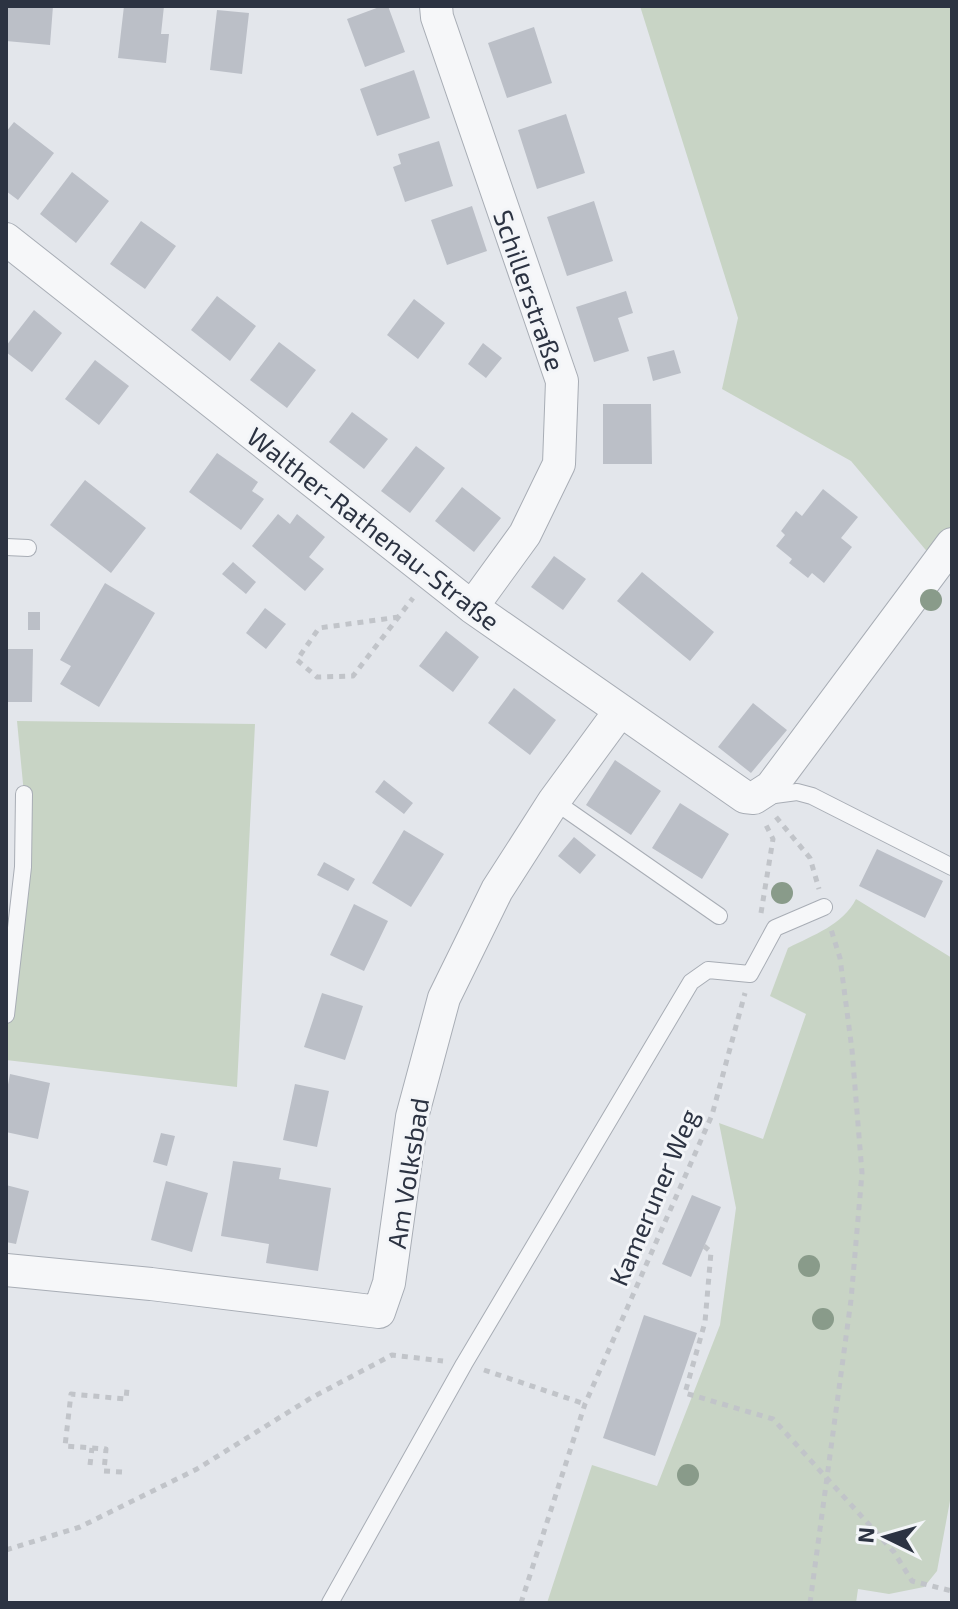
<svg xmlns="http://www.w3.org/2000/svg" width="958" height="1609" font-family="'Exo 2',sans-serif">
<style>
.green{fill:#c8d4c5}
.building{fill:#bbbfc7}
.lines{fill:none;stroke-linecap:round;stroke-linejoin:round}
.service-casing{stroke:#a8adb5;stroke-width:18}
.minor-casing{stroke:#a8adb5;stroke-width:34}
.path{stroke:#c1c4c9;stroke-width:5;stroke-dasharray:6 6;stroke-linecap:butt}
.service{stroke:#f6f7f9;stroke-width:16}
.minor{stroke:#f6f7f9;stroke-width:32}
.tree{fill:#899b8a}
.labels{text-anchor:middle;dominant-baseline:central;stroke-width:6;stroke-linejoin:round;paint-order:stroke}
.street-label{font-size:26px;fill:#2c3342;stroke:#f3f5f8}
</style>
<rect width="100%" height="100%" fill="#e3e6eb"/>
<path class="green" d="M640,6h312v521l-22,28 -79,-94 -129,-72 16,-71z
M17,721l238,3 -18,363 -231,-27v-46l18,-220z
M856,899l96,59v532l-15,81 -13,16 -35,7 -31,-5 -2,14h-309l45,-138 65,21 63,-161 16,-117 -17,-85 44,16 43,-125 -36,-18 18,-48c25,-13 55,-23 68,-49z"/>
<path class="building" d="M7,6h46l-3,39 -44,-4z
M124,6h40l-3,28h8l-3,29 -48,-5z
M382,6h6l17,46 -40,15 -18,-48z
M217,10l32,3 -7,61 -32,-4z
M534,27l18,56 -45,15 -19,-55z
M414,70l16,48 -53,18 -17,-47z
M566,114l19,59 -48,16 -19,-59z
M14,122l40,31 -36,47 -12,-9v-59z
M439,141l14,45 -48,16 -12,-35 8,-3 -3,-10z
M72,172l37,29 -33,42 -36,-29z
M594,201l19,60 -46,15 -20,-59z
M472,206l15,45 -40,14 -16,-45z
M141,221l35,25 -31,43 -35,-25z
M626,291l7,22 -15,5 11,33 -35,11 -18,-55z
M217,296l39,30 -26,35 -39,-31z
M414,299l31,24 -27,36 -31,-24z
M34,310l28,23 -30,39 -26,-20v-6z
M279,342l37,28 -29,38 -37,-28z
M483,343l19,15 -16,20 -18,-14z
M674,350l7,23 -28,8 -6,-24z
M95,360l34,26 -30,39 -34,-26z
M603,404h48l1,60h-49z
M352,412l36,27 -24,30 -35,-27z
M416,446l29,22 -35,45 -29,-22z
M217,453l41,29 -6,9 12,8 -23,31 -52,-38z
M85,480l61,48 -35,45 -61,-48z
M462,487l39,31 -27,34 -39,-31z
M823,489l35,28 -17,21 11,9 -28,36 -12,-10 -4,5 -19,-15 3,-4 -16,-13 9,-11 -4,-4 15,-20 6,5z
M278,514l12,10 7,-10 28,23 -16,20 15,12 -19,22 -53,-45z
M554,556l32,23 -23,31 -32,-23z
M233,562l23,20 -10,12 -24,-20z
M642,572l72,60 -24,29 -73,-60z
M105,583l50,30 -56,94 -39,-23 11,-18 -11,-6z
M265,608l21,16 -20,25 -20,-16z
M28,612h12v18h-12z
M446,631l33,26 -26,35 -34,-26z
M6,649h27l-1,53h-26z
M514,688l42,32 -26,35 -42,-32z
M753,703l34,27 -36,43 -33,-26z
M615,760l46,31 -30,44 -45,-30z
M384,780l29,23 -9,11 -29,-22z
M680,803l49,31 -27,45 -50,-31z
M404,830l40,24 -33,53 -39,-24z
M574,837l22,18 -16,19 -22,-18z
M877,849l66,32 -18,37 -66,-32z
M324,862l31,17 -7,12 -31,-16z
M354,904l34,17 -24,50 -34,-16z
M322,993l41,13 -18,54 -41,-13z
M10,1074l40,9 -12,56 -32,-7v-37z
M295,1084l34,7 -12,56 -34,-7z
M161,1133l14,3 -8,30 -14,-4z
M233,1161l48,7 -2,11 52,9 -13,83 -52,-8 3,-19 -48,-8z
M166,1181l42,12 -16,59 -41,-12z
M6,1185l23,6 -13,53 -10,-2z
M692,1195l29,12 -30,70 -29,-13z
M644,1315l53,18 -42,123 -52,-18z"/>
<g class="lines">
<g class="service-casing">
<path id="service" d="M6,547l22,1
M767,796l30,-4 15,4 140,71
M554,801l165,115
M6,1015l17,-148 1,-73
M330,1603l134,-239 227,-382 17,-12 42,4 25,-46 49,-21"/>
</g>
<g class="minor-casing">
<path id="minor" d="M436,6l1,11 125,364 -3,83 -34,70 -53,73
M6,239l466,368 273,190 9,1 17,-11 181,-243
M6,1270l145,14 228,28 10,-29 23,-166 32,-119 53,-108 57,-89 66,-90"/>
</g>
<path class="path" d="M399,617l-80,11 -22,32 20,17 36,-1 60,-78
M776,817l34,41 9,31
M761,913l12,-74 -7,-14
M704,1246l7,6 -6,70 -20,71 88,26 121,133 18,29 40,10
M484,1370l101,34
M90,1465l2,-17
M122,1472l-18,-1 2,-22 -41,-3 6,-52 55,5 1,-10
M6,1550l74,-23 117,-58 114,-71 81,-43 51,6
M521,1603l64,-199 127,-289 33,-122
M810,1603l41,-303 11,-127 -10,-123 -12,-92 -10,-32"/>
<use href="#service" class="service"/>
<use href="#minor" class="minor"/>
</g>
<g class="tree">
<circle cx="931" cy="600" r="11"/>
<circle cx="782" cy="893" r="11"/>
<circle cx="809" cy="1266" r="11"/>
<circle cx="823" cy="1319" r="11"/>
<circle cx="688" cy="1475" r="11"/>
</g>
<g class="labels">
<g class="street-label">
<text transform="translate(530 290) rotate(71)">Schillerstraße</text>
<text transform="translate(374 528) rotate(38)">Walther-Rathenau-Straße</text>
<text transform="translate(407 1173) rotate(-81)">Am Volksbad</text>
<text transform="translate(653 1197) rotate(-67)">Kameruner Weg</text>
</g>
</g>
<rect width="958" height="1609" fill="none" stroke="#2c3342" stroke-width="16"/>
<g transform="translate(886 1537) rotate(275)" stroke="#f3f5f8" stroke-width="6" paint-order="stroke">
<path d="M0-6L14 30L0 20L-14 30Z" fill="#2c3342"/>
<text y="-12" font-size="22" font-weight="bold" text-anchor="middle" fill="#2c3342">N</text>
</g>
</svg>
